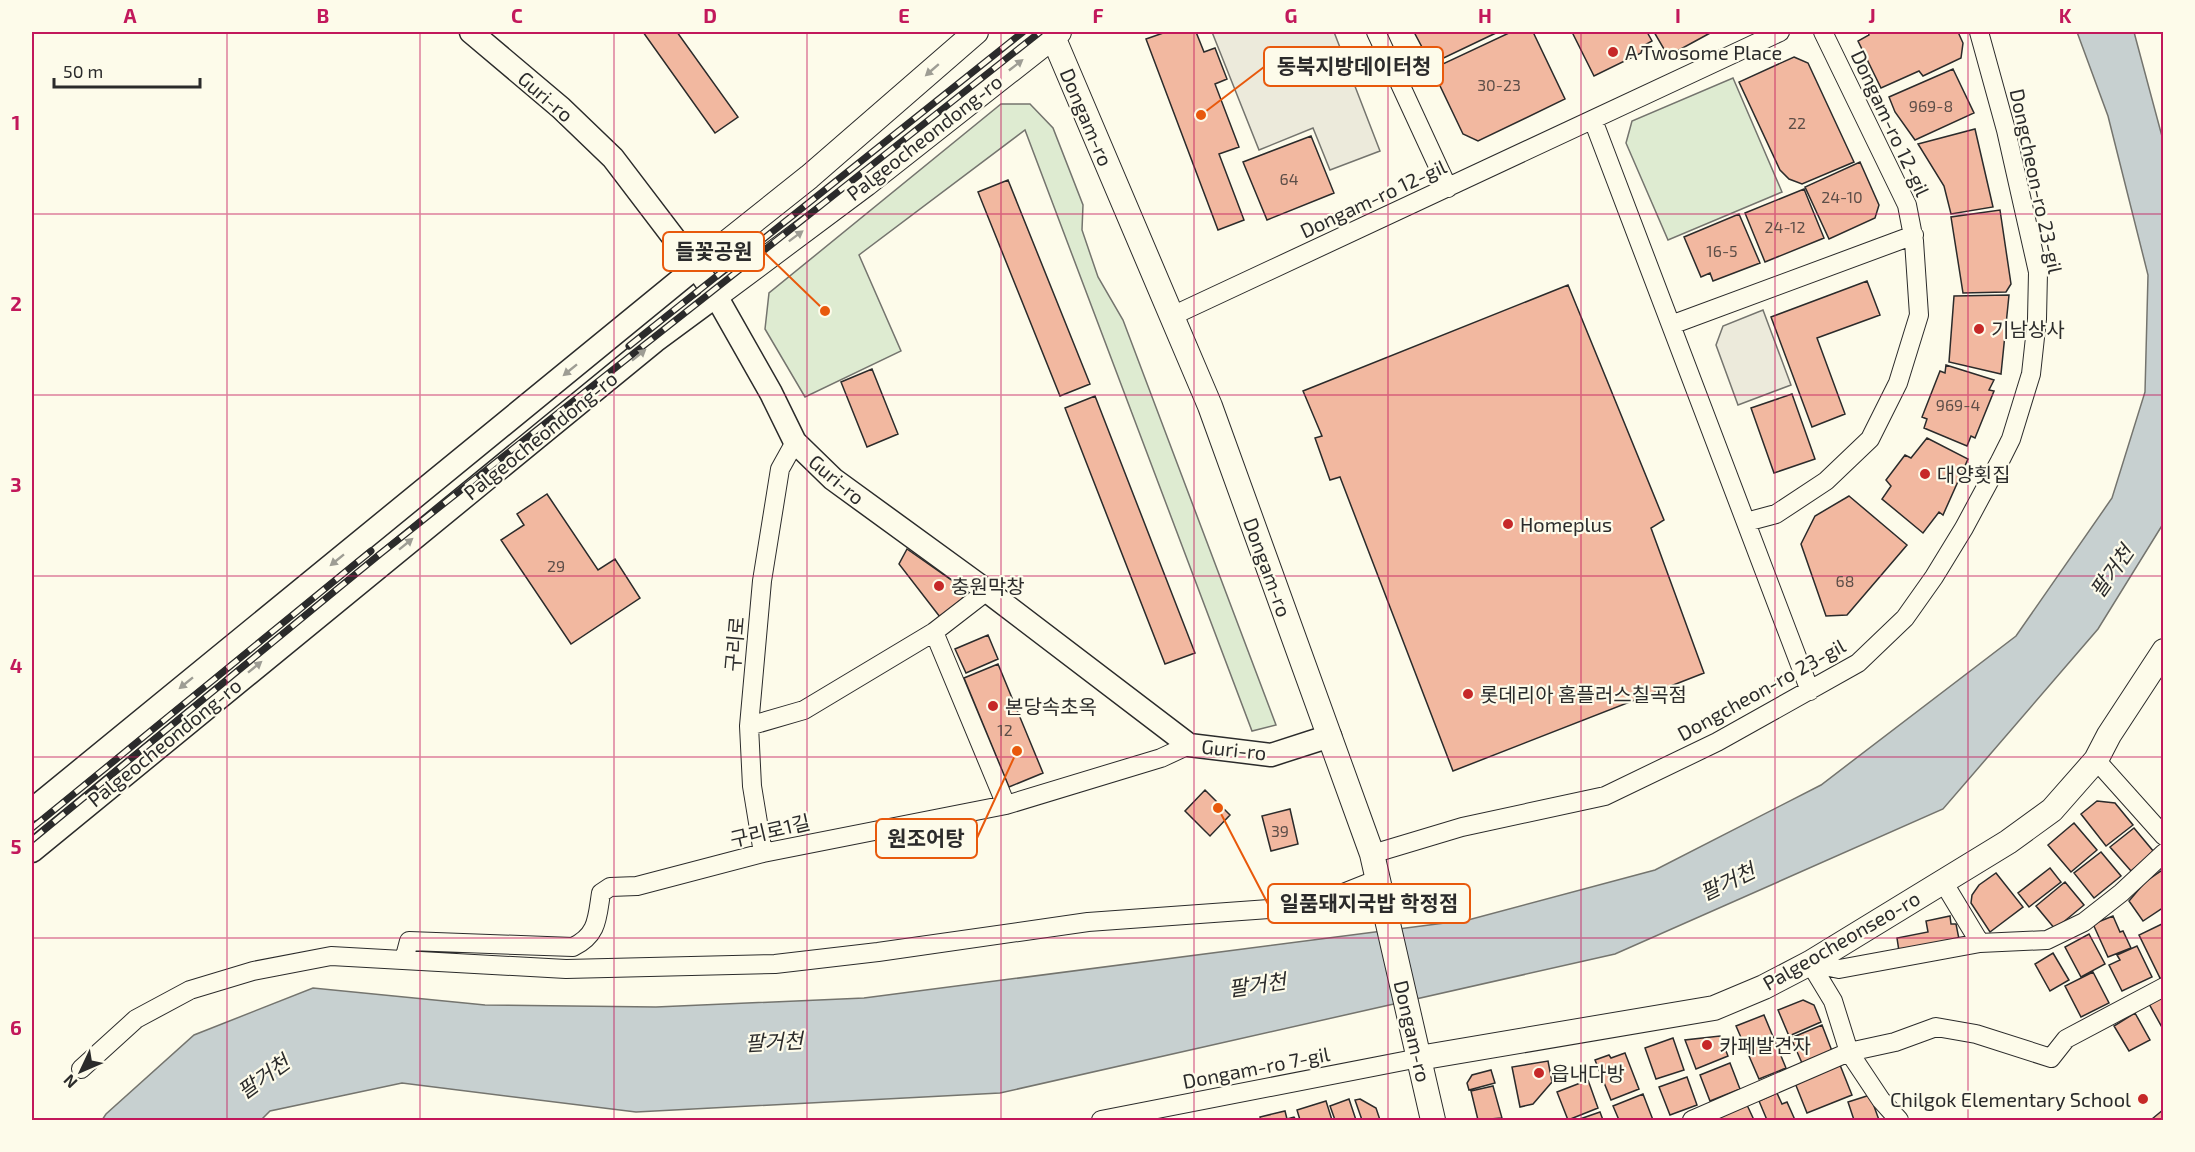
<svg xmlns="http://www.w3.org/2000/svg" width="2195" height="1152" font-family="'Exo 2','Noto Sans KR',sans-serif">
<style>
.green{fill:#deebd1;stroke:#74746e;stroke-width:1.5}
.parking{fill:#eceadb;stroke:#74746e;stroke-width:1.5}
.water{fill:#c7d0d0;stroke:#74746e;stroke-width:1.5}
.building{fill:#f2b8a0;stroke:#2b2b2b;stroke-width:1.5}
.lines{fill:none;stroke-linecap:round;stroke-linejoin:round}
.minor-casing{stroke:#2b2b2b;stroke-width:20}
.tertiary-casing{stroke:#2b2b2b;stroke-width:25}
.secondary-casing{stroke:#2b2b2b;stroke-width:26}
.minor{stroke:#fdfbea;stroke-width:18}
.tertiary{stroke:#fdfbea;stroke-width:22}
.secondary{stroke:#fdfbea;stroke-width:24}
.rail-casing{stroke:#2b2b2b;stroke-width:7}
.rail{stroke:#fdfbea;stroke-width:4.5;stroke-dasharray:14;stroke-linecap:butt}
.oneway{fill:#9e9d94}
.grid{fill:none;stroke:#c2185b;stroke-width:1.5;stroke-opacity:0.55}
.poi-dot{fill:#c62828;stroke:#fdfbea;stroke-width:2}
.labels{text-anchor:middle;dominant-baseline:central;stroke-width:4.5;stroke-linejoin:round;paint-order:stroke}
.number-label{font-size:16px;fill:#5d4e48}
.poi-label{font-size:20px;fill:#2b2b2b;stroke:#fdfbea;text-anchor:start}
.street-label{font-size:20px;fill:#2b2b2b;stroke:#fdfbea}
.water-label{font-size:21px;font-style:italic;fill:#2b2b2b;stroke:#fdfbea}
.leader{fill:none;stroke:#e8590c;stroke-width:2}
.callout-dot{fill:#e8590c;stroke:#fdfbea;stroke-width:2}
.callout{fill:#fdfbea;stroke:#e8590c;stroke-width:2}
.callout-label{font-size:21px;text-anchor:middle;font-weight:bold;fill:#2b2b2b}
.neatline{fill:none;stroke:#c2185b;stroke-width:2}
.grid-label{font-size:20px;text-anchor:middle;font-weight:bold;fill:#c2185b}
</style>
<rect width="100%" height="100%" fill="#fdfbea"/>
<path class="green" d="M1733,78l49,114 -114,48 -42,-97 6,-22z
M1001,104h29l23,24 30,77 -1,25 16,47 25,43 153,405 -24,6 -227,-601 -166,125 42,96 -96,46 -40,-68 4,-36z"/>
<path class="parking" d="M1212,32h122l46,119 -50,19 -17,-42 -54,22z
M1763,310l28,75 -53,20 -22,-60 7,-19z"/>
<path class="water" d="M2077,32h57l29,108v384l-65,105 -155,180 -328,145 -615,139 -364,19 -234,-29 -132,28 -9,9h-159l4,-6 88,-79 119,-47 172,17 171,2 208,-9 604,-78 187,-50 166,-85 195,-149 96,-138 33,-106 3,-117 -40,-159z"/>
<path class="building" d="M643,32h34l61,85 -23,16z
M1166,32h30l8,20 11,-4 12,31 -12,5 24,63 -20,7 25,66 -26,10 -72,-191z
M1414,32h84l-67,32z
M1511,32h22l32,67 -87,42 -15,-7 -31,-65z
M1572,32h75l5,9 -9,5 -2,7 -47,23z
M1654,32h58l-44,24z
M1868,32h90l5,11 -2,15 -38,18 -4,-5 -38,17 -23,-47 11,-6z
M1794,57l14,6 46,99 -52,22 -13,-5 -9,-9 -41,-88z
M1953,69l21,44 -59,27 -20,-28 -6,-15z
M1975,129l18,78 -42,7 -7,-28 -26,-42z
M1311,136l23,57 -67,27 -24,-58z
M1860,162l19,43 -4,13 -46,21 -24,-52z
M1008,180l82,204 -30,12 -82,-204z
M1804,189l20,49 -59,24 -20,-49z
M2000,210l11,74 -5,8 -43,1 -12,-76z
M1739,214l21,49 -47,18 -3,-8 -9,4 -17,-40z
M1867,281l13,34 -63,23 28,76 -33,13 -41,-110z
M1568,285l96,235 -13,8 53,145 -251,98 -113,-294 -10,3 -15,-42 7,-2 -19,-45z
M2009,295l-8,79 -52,-12 5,-66z
M1946,365l48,15 -5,10 5,1 -19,47 -4,-2 -4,10 -43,-18 3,-9 -5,-2 18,-46 5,2z
M872,369l26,65 -31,13 -26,-65z
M1792,394l23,65 -41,14 -23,-65z
M1095,396l100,257 -30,11 -100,-256z
M1927,438l41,21 -25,56 -4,-3 -16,21 -41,-34 9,-13 -5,-6 19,-25 6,3z
M547,494l51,76 17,-11 25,39 -69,46 -70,-104 23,-15 -7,-11z
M1849,496l58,49 -60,70 -21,1 -25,-72 14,-28z
M907,549l60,42 -11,17 -16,9 -41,-53z
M988,635l10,24 -32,14 -11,-24z
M998,664l45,109 -34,14 -45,-109z
M1205,790l25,25 -20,21 -25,-25z
M2097,801l18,2 18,22 -27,21 -25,-32z
M1290,809l8,35 -27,7 -9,-35z
M2074,823l23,27 -26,22 -23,-27z
M2134,828l20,24 -23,19 -21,-24z
M2101,852l20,24 -27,22 -20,-25z
M2050,868l11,14 -32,25 -11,-14z
M2164,869v38l-21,14 -14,-20 16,-19z
M1996,873l27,34 -33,25 -19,-29 1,-8 7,-10z
M2065,882l19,23 -29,24 -19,-23z
M1950,916l1,8h5l3,15 -60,12 -2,-13 31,-6 -2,-11z
M2113,916l7,16 3,-1 8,17 -23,9 -15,-33z
M2164,923v56l-3,1 -22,-45z
M2089,934l16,30 -24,13 -16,-30z
M2137,946l15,31 -30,14 -13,-26 11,-5 -3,-5z
M2053,953l16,27 -19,11 -15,-27z
M2093,972l16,31 -28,14 -16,-31z
M2164,993v38l-16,-29z
M1803,1000l11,5 7,17 -32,14 -11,-26z
M2135,1013l15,27 -21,11 -15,-25z
M1764,1015l22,53 -27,11 -23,-53z
M1822,1025l10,26 -30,12 -11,-25z
M1720,1036l8,20 -32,13 -11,-29z
M1673,1038l11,32 -28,9 -11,-31z
M1625,1053l14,36 -28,11 -16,-40 14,-5 2,3z
M1548,1061l4,21 -19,22 -13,3 -8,-40z
M1730,1063l10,26 -30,12 -10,-26z
M1840,1065l12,30 -45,18 -12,-30z
M1491,1070l4,13 -26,7 -2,-7 5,-8z
M1687,1077l10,28 -27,10 -11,-28z
M1588,1080l10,28 -30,12 -11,-28z
M1493,1086l9,32 -24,2 -7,-29z
M1777,1093l5,11 5,-2 8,18h-28l-8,-19z
M1643,1094l10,26h-34l-6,-14z
M1870,1095l9,25h-25l-6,-18z
M1349,1099l7,21h-21l-5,-14z
M1360,1099l16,9 4,12h-18l-7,-20z
M1326,1101l6,19h-32l-3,-10z
M1747,1105l7,15h-36l-1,-2z
M2164,1109v11h-11l-1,-1z
M1285,1111l2,8 7,-2 2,3h-35l-1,-3z
M1600,1112l3,8h-26z"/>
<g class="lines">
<g class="minor-casing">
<path id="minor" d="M1376,32l72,156
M1593,120l217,571
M1172,316l608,-284
M1671,325l243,-90
M1746,522l30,-8 50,-33 44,-42 28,-56 21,-68 -5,-74 -7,-36 -84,-173
M934,632l72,173
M749,726l55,-16 130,-78 53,-41
M2096,760l68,76
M763,853l-11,-67 -3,-60 13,-145 18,-112 15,-27
M1372,854l90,-27 143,-31 112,-54 141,-79 47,-45 29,-41 30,-49 36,-67 11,-22 20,-65 6,-55 1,-47 -32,-142 -27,-98
M1942,880l38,63
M404,960l5,-19 164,6c25,-12 24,-29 28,-54l9,-6 27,-1 126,-33 243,-48 155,-47 28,-13
M1810,963l29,6 141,-26 67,-3 37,-18 37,-29 43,-40
M1810,963l23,38 16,51 32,48 18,20
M81,1069l55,-50 54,-29 63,-19 78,-15 235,13 209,-5 103,-12 210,-30 181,-13 54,-8 55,-22
M1101,1120l318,-62
M1692,1120l157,-68 46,-10 41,-15 40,7 75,24 15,-19 98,-52"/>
</g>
<g class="tertiary-casing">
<path id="tertiary" d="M471,32l90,76 52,50 83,109 20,29 55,97 24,49 38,37 154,112 202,154 82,10 59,-19
M32,810l664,-543
M32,851l623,-510 61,-45"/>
</g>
<g class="secondary-casing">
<path id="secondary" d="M1051,32l159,374 162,448 61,266
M696,267l113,-90 167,-145
M716,296l150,-112 193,-152
M1419,1058l295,-50 50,-21 46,-24 198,-121 44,-32 44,-50 13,-25 55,-84"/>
</g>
<use href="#minor" class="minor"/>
<use href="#tertiary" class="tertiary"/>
<use href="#secondary" class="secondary"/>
<g class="rail-casing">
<path id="rail" d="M629,346l394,-314
M32,828l339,-277
M32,840l348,-286 660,-522"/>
</g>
<use href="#rail" class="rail"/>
</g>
<defs><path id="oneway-solid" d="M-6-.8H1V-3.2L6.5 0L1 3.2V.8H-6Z" transform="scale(1.5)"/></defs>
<g class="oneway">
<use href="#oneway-solid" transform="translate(1016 65) rotate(-38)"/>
<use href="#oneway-solid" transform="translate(932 70) rotate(139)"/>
<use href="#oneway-solid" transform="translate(796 236) rotate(-37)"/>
<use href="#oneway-solid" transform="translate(639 355) rotate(-39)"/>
<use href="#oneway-solid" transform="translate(570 370) rotate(141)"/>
<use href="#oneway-solid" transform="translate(406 544) rotate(-39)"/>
<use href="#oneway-solid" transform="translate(337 560) rotate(141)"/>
<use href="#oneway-solid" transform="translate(255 667) rotate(-39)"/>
<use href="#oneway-solid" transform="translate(186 683) rotate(141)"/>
</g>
<path class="grid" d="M227,32v1088M420,32v1088M614,32v1088M807,32v1088M1001,32v1088M1194,32v1088M1388,32v1088M1581,32v1088M1775,32v1088M1968,32v1088M32,214h2132M32,395h2132M32,576h2132M32,757h2132M32,938h2132"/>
<g class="poi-dot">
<circle cx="1613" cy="52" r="6"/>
<circle cx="1979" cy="329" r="6"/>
<circle cx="1925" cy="474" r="6"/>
<circle cx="1508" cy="524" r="6"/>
<circle cx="939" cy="586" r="6"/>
<circle cx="1468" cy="694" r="6"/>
<circle cx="993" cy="706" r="6"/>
<circle cx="1707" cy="1045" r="6"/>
<circle cx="1539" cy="1073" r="6"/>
<circle cx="2143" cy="1099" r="6"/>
</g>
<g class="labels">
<g class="number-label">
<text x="1499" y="84">30-23</text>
<text x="1931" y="105">969-8</text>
<text x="1797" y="122">22</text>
<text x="1289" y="178">64</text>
<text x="1842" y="196">24-10</text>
<text x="1785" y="226">24-12</text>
<text x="1722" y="250">16-5</text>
<text x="1958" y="404">969-4</text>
<text x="556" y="565">29</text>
<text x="1845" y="580">68</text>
<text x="1005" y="729">12</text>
<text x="1280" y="830">39</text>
</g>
<g class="poi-label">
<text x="1625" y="52">A Twosome Place</text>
<text x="1991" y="329">기남상사</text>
<text x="1937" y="474">대양횟집</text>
<text x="1520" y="524">Homeplus</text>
<text x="951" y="586">충원막창</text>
<text x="1480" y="694">롯데리아 홈플러스칠곡점</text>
<text x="1005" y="706">본당속초옥</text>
<text x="1719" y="1045">카페발견자</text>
<text x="1551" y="1073">읍내다방</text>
<text x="2131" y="1099" text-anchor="end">Chilgok Elementary School</text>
</g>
<g class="street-label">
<text transform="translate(546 96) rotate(41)">Guri-ro</text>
<text transform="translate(1087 117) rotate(67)">Dongam-ro</text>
<text transform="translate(1891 123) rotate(65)">Dongam-ro 12-gil</text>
<text transform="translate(924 137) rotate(-38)">Palgeocheondong-ro</text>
<text transform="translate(2037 181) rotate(78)">Dongcheon-ro 23-gil</text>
<text transform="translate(1373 198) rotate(-25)">Dongam-ro 12-gil</text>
<text transform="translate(540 435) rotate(-39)">Palgeocheondong-ro</text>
<text transform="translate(837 479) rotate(40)">Guri-ro</text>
<text transform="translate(1268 567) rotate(70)">Dongam-ro</text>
<text transform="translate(734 644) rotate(-85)">구리로</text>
<text transform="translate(1761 689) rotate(-29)">Dongcheon-ro 23-gil</text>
<text transform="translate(164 742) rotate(-39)">Palgeocheondong-ro</text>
<text transform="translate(1234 749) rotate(6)">Guri-ro</text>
<text transform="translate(770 830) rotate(-13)">구리로1길</text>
<text transform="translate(1841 940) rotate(-30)">Palgeocheonseo-ro</text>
<text transform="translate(1413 1031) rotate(77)">Dongam-ro</text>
<text transform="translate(1256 1067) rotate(-11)">Dongam-ro 7-gil</text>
</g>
<g class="water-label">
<text transform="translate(2111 571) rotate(-55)">팔거천</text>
<text transform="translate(1727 881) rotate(-26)">팔거천</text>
<text transform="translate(1257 984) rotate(-8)">팔거천</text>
<text transform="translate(774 1041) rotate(-3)">팔거천</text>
<text transform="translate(263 1076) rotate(-36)">팔거천</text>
</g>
</g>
<path class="leader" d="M1201 115L1264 67M825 311L764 252M1017 751L977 838M1218 808L1268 904"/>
<g class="callout-dot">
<circle cx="1201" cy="115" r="6"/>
<circle cx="825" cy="311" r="6"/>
<circle cx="1017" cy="751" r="6"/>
<circle cx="1218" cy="808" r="6"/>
</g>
<g class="callout">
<rect x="1264" y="47" width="179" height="39" rx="6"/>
<rect x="663" y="232" width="101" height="39" rx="6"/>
<rect x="876" y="819" width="101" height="39" rx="6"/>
<rect x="1268" y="884" width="202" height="39" rx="6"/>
</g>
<g class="callout-label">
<text x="1354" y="74">동북지방데이터청</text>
<text x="714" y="259">들꽃공원</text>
<text x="926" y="846">원조어탕</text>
<text x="1369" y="911">일품돼지국밥 학정점</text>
</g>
<rect width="2195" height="1152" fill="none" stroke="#fdfbea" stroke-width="66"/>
<g transform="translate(81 1071) rotate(226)" stroke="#fdfbea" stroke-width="4.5" paint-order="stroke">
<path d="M0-4.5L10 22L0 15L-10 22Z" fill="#2b2b2b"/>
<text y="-9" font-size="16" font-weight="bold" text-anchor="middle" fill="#2b2b2b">N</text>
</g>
<path d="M54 78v9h146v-9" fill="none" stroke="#2b2b2b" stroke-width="3"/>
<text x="63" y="78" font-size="18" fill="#2b2b2b" stroke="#fdfbea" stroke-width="4.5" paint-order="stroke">50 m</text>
<rect x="33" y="33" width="2129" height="1086" class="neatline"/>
<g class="grid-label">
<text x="130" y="23">A</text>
<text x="323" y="23">B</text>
<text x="517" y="23">C</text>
<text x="710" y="23">D</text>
<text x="904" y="23">E</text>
<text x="1098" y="23">F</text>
<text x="1291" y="23">G</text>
<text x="1485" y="23">H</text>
<text x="1678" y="23">I</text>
<text x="1872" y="23">J</text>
<text x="2065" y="23">K</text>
<text x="16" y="130">1</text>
<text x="16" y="311">2</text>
<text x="16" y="492">3</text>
<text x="16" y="673">4</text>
<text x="16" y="854">5</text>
<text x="16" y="1035">6</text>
</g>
</svg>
